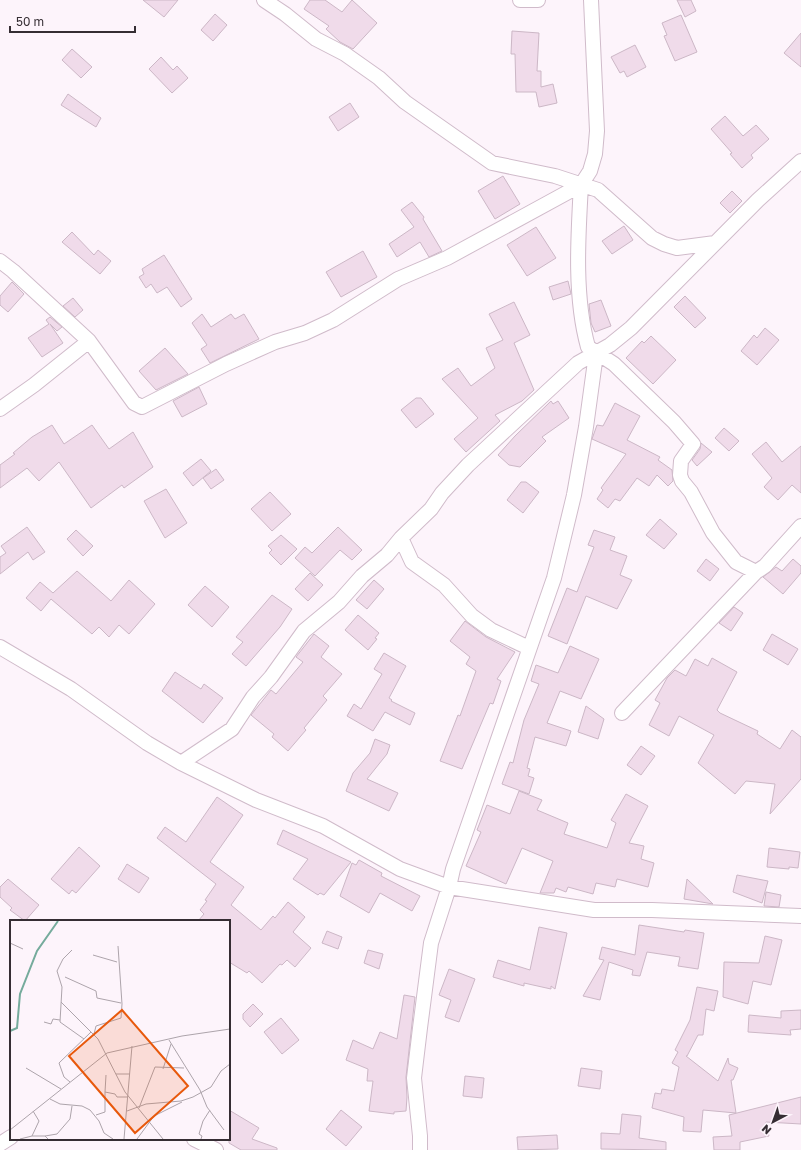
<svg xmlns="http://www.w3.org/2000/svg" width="801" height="1150" font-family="'Golos Text',sans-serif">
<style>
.building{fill:#f0dbea;stroke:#ccb7c6}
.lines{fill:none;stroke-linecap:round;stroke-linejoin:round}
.minor-casing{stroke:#d0bbca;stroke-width:16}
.minor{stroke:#fff;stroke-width:14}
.inset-river{fill:none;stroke:#75ab9c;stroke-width:2}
.inset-road{fill:none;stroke:#ada4ab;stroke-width:1}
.view{fill:#e8590c;fill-opacity:0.15;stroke:#e8590c;stroke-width:2}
.inset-edge{fill:none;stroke:#352d33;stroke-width:2}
</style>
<rect width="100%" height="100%" fill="#fdf4fb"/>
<path class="building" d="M143,0h35l-14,17z
M310,0h15l17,12 10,-12 25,23 -24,26 -13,-7 -14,-13 3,-3 -25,-17z
M677,0h14l5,11 -11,6z
M215,14l12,11 -14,16 -12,-11z
M681,15l16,37 -22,9 -11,-25 3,-1 -5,-12z
M512,31l27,2 -2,38h4v16l12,-3 4,19 -18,4 -3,-15h-20l-1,-38h-4z
M801,33v34l-17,-14z
M635,45l11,22 -19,10 -3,-6 -4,2 -9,-16z
M72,49l20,18 -11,11 -19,-18z
M161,57l12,13 4,-4 11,12 -16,15 -23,-24z
M68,94l33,24 -5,9 -35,-22z
M350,103l9,14 -21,14 -9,-14z
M725,116l18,20 13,-11 13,14 -18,16 2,3 -11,10 -12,-14 2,-1 -21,-24z
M503,176l17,28 -25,15 -17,-28z
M732,191l10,10 -12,12 -10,-10z
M412,202l12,15 -1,2 19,32 -13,6 -9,-15 -23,15 -8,-13 25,-17 -13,-17z
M624,226l9,14 -21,14 -10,-13z
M536,227l20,31 -29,18 -20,-31z
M72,232l22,23 4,-5 13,11 -11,13 -38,-32z
M363,251l14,26 -36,20 -15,-25z
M164,255l28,44 -11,8 -14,-20 -10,6 -6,-9 -5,4 -7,-11 5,-3 -2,-5z
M568,281l3,13 -18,6 -4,-13z
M12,282l12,12 -16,18 -8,-7v-9z
M685,296l21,22 -11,10 -21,-21z
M73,298l10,12 -8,7 -12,-11z
M601,300l10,26 -16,6 -4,-9 -2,-19z
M514,302l16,33 -16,8 20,47 -12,11 -27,14 5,6 -34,31 -12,-13 24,-21 -36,-39 16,-11 13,18 24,-18 -9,-20 17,-8 -14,-26z
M202,314l9,13 20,-13 4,5 9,-5 15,25 -49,24 -9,-14 6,-4 -15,-22z
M50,317l12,10 -5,4 -7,-7 13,19 -21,14 -14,-19 21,-14 -3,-4z
M765,328l14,12 -22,25 -16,-14 13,-16 3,3z
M651,336l25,24 -23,24 -27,-26 16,-17 2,2z
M165,348l23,26 -32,16 -17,-19z
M199,387l8,17 -25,13 -9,-16z
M416,398h5l13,16 -18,14 -15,-18z
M551,401l2,3 5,-3 11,17 -27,19 4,4 -26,26 -11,-2 -11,-10 17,-19z
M615,403l25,13 -13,24 33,17 -2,3 14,10 1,11 -5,5 -11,-11 -8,11 -12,-8 -17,23 -5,-2 -7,9 -11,-9 6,-9 -2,-2 25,-34 -34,-15 5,-14 6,1z
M52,425l12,19 28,-19 17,24 24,-17 20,35 -29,21 -2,-3 -31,23 -32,-46 -20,19 -12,-13 -27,20v-23l15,-11 -2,-1 19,-16z
M724,428l15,13 -10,10 -14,-13z
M766,442l16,20 19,-16v47l-9,-8 -14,15 -14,-13 8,-9 -20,-24z
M701,443l11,9 -15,14 -5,-6 8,-11z
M201,459l10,12 -18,15 -10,-13z
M216,469l8,11 -13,9 -8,-11z
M521,482h5l13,10 -16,21 -16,-13z
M166,489l21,34 -22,15 -21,-37z
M270,492l21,22 -19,17 -21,-22z
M660,519l17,15 -13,15 -18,-14z
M27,527l18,25 -12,8 -5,-8 -28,22v-17l6,-4 -5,-7z
M338,527l24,23 -10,10 -12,-10 -25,26 -20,-18 10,-11 7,6z
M76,530l17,16 -10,10 -16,-17z
M594,530l21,7 -5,13 17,6 -7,19 12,5 -15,29 -31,-13 -19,48 -19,-8 19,-48 10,4 17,-45 -6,-2z
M281,535l16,14 -16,16 -12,-12 3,-3 -4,-4z
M706,559l13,10 -9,12 -13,-10z
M793,559l8,7v7l-18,21 -20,-17 13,-10 6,4z
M77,571l34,30 18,-21 26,24 -26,30 -10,-9 -10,12 -10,-10 -7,7 -41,-35 -10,12 -15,-13 14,-16 13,11z
M310,573l13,12 -15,16 -13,-12z
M374,580l10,9 -17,20 -11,-9z
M205,586l24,21 -17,20 -24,-22z
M272,595l20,14 -12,18 -34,39 -14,-12 11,-12 -7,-5z
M734,607l9,6 -12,18 -12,-8z
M358,615l21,18 -4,5 2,1 -9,11 -23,-20z
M465,621l21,16 29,15 -18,27 4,2 -8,23 -3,-1 -28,66 -22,-8 18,-46 2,1 16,-45 -10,-7 4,-7 -20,-16z
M314,634l15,12 -8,11 21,17 -19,22 4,4 -23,28 2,2 -18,21 -16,-14 2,-3 -23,-19 20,-25 5,4 27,-32 -7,-5z
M772,634l26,15 -10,16 -25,-15z
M570,646l29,13 -18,40 -21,-8 -13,32 24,8 -5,15 -31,-9 -8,31 3,1 -2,7 6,2 -5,16 -27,-10 8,-22 3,1 11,-43 15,-36 -8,-3 5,-16 22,8z
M384,653l22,13 -17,32 3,2 -1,1 24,12 -5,12 -25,-13 -12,19 -26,-15 7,-12 7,5 21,-35 -8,-5z
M712,658l25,14 -20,38 3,3 38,18 -1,3 23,15 12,-19 9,7v42l-31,35 5,-30 -29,-3 -11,13 -37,-31 16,-28 -35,-19 -10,20 -20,-11 11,-22 -5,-3 12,-22 8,-8 11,6 9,-17 13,7z
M175,672l26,17 3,-5 19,14 -20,25 -41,-32z
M586,706l18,13 -6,20 -20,-7z
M375,739l15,6 -3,9 -20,25 31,14 -9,18 -43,-20 7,-18 17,-20z
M641,746l14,10 -14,19 -14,-10z
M519,791l23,9 -5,10 31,13 -4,11 43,14 9,-25 -5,-3 15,-26 22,12 -19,37 15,3 -3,13 13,4 -6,24 -31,-8 -2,8 -19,-4 -3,11 -25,-7 -2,5 -10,-4 -2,5h-14l13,-32 -31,-13 -16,36 -40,-18 15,-34 -4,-2 10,-25 23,9z
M217,797l26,18 -33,47 34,25 -13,18 30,25 12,-14 2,2 13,-16 17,15 -12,15 18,16 -16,19 -8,-7 -5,5 -2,-1 -18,19 -13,-12 -2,2 -18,-11v-41h-31l6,-7 -4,-4 7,-9 -2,-1 11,-16 -59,-46 8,-11 21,15z
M283,830l68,32 -27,33 -4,-2 -2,2 -25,-16 15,-20 -31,-15z
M79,847l21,19 -24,27 -4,-3 -3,4 -18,-15z
M769,848l31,4 -2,16 -9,-1v2l-22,-2z
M359,860l23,13 -1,3 39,20 -8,15 -32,-18 -11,20 -29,-17 12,-33 4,2z
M127,864l22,14 -10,15 -21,-14z
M737,875l31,6 -6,22 -29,-11z
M8,879l31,26 -14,16 -15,-11 2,-2 -12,-11v-10z
M687,879l26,25 -29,-5z
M766,892l15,3 -2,12 -15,-1z
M639,925l45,7 1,-2 19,3 -6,36 -20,-3 2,-9 -33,-5 -7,24 -8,-1 1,-5 -24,-8 -9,38 -17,-4 21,-36 -5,-1 3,-12 33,8z
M539,927l28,6 -12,56 -4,-3v3l-27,-6v3l-31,-9 5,-17 32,10z
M327,931l15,6 -4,12 -16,-6z
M765,936l17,4 -11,45 -18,-4 -5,23 -25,-7 1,-35 35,1z
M368,950l15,4 -4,15 -15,-6z
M449,969l26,10 -16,43 -14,-5 6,-17 -12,-5z
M697,987l21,4 -4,20 -8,-2 -3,26h-5l-11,21h-1l32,25 10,-23 1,6 9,4 -5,12h-2l5,33 -33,-3 -2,22 -18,-1 1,-14 -32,-9 3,-15 6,1 1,-5 12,2 5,-24 -7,-4 6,-11 -3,-2 15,-30z
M404,995l11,2 -9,80 1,20 -1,14 -12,1v2l-25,-3 4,-30h-6l1,-12 -22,-9 7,-20 20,9 7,-17 17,7z
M253,1004l10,10 -13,13 -7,-8v-5z
M801,1010v19l-11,1 1,5 -43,-3 1,-17 32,3v-7z
M281,1018l18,22 -17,14 -18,-22z
M581,1068l21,3 -2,18 -22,-3z
M465,1076l19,2 -2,20 -19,-2z
M801,1097v27l-35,-2 3,14 -29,6v8h-26l-1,-13 19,-1 -3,-21z
M229,1110l30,18 -7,11 25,9v2h-36l-12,-7z
M341,1110l21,17 -16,19 -20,-17z
M622,1114l19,2 -2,22 27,4v8l-65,-1v-16l19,1z
M557,1135l1,14 -40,1 -1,-13z"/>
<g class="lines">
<g class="minor-casing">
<path id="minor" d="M264,0l21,14 31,25 29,15 34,24 26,24 87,61 63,13 43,14 54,48 12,6 13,4 38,-5
M520,0h18
M581,185c-3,52 -7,112 7,162l26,17 60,58 19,22 -12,17 -1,14 2,6 9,11 22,41 23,29 20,10 9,-6 36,-40
M0,261l13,10 76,70 45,62 8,4 84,-43 49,-22 30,-9 28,-13 65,-41 49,-21 134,-73 9,-14 5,-17 2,-23 -6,-131
M0,409l34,-24 55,-44
M401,538l11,24 32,23 28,31 19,14 38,18
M0,647l71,42 76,54 34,20 75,37 67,26 77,43 49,18 145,23h58l149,6
M622,713l134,-141
M181,763l51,-34 21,-32 18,-20 33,-46 35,-29 23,-26 25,-21 14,-17 30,-29 11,-16 26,-28 110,-102 32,-18 21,-17 127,-128 43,-39
M194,1139l22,11
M0,1144l11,-7
M420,1150v-14l-6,-58 6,-50 11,-85 18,-56 4,-18 101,-291 20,-83 12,-68 10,-73"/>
</g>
<use href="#minor" class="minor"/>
</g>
<g transform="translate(10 920)">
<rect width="220" height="220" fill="#fdf4fb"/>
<path class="inset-river" d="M0,111l7,-3 3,-34 17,-43 21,-30"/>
<path class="inset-road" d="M0,23l13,6M62,30l-9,9 -6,12 5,16 -2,35 24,17M83,35l24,7M55,57l31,14 1,7 24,5M51,82l37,37 27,53 38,47M34,102l7,2 2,-5 7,1M84,114l2,-8 25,-8 1,-14 -4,-58M159,120l31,50 7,17 17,23M16,148l35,21M153,149l8,-25M106,154h14M60,162l-6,-5 -5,-14 32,-31M95,172l1,-17M40,179l10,5 22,2 8,4 9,11 5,12 9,6M129,188l16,-41 29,1M117,191l19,-7 35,-3 12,-4 18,-10 10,-16 9,-7M86,195l9,-3v-20l10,2 2,3h11M0,210l97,-77 75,-17 48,-7M22,216l7,-15 -6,-10M35,216l12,-2 13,-15 2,-13M10,219l12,-3h13l3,3M114,219l8,-93M127,219l17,-23 28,-14M191,219l1,-3 -3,-2 4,-13 7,-11"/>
<path class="view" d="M112,90l66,76 -53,47 -66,-77z"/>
<rect width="220" height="220" class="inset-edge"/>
</g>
<g transform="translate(773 1122) rotate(221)" stroke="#fdf4fb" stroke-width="3" paint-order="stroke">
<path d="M0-3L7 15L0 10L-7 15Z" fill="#352d33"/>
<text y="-6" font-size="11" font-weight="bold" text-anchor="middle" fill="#352d33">N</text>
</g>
<path d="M10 26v6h125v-6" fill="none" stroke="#352d33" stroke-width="2"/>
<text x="16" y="26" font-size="12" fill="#352d33" stroke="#fdf4fb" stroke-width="3" paint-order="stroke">50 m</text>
</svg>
